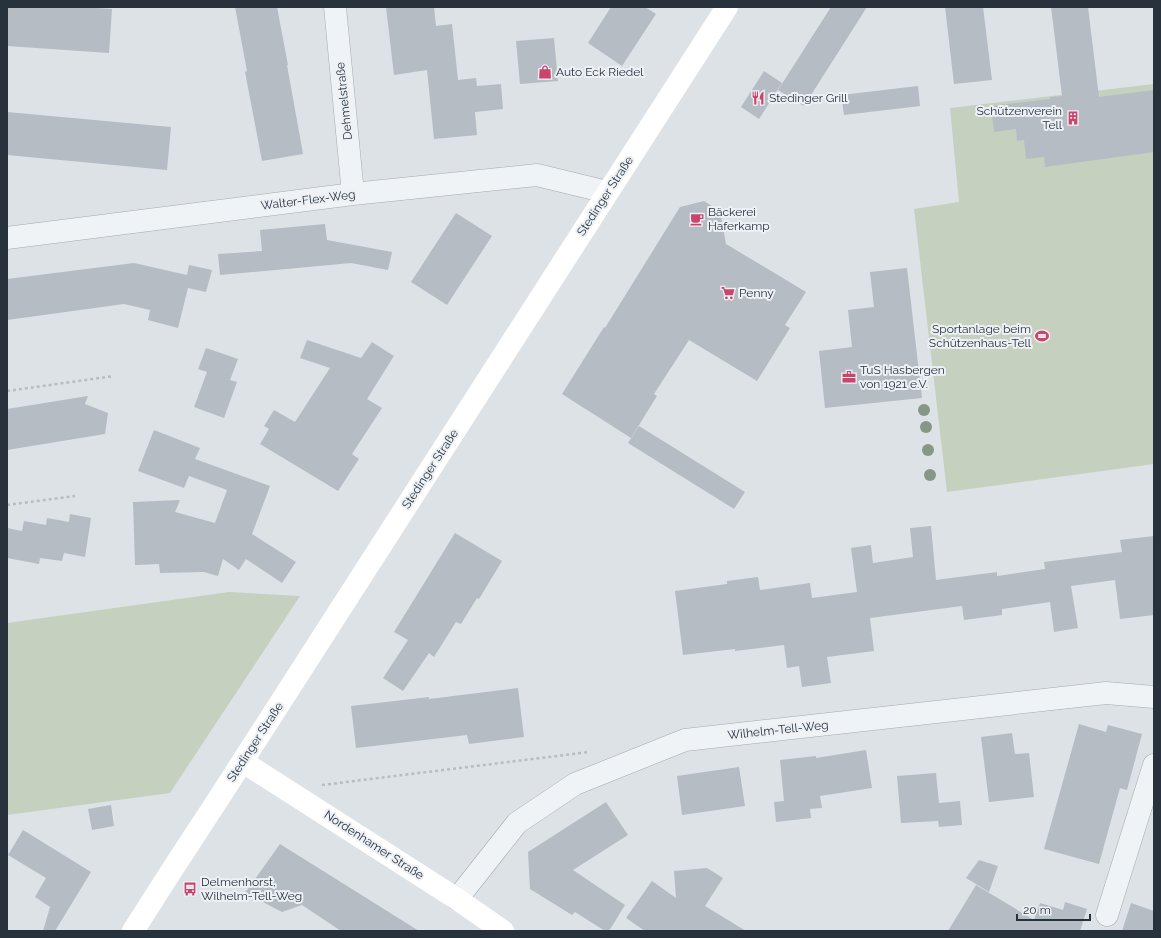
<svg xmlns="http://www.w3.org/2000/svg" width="1161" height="938" font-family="Raleway,sans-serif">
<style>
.green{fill:#c6d0bf}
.building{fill:#b5bcc3}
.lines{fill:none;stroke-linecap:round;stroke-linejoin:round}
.street-casing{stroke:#a3aab1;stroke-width:23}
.path{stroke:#b8bdc1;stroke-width:2.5;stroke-dasharray:3 3;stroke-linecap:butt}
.street{stroke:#f0f3f5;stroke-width:22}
.secondary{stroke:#fff;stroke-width:22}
.tree{fill:#879685}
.labels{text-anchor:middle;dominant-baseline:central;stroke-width:4;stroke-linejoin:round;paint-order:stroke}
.poi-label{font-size:12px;fill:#27323d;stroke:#edf1f5;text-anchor:start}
.street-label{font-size:12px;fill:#27323d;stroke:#edf1f5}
</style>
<rect width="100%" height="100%" fill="#dde2e7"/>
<path class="green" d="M1154,84v380l-207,28 -33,-283 45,-7 -9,-94z
M229,592l71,4 -130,197 -163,22v-192z"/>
<path class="building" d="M7,7h73l32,2 -3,44 -102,-7z
M235,7h42l11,58h-1l16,89 -41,7 -17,-89 2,-1z
M386,7h48l2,19 16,-2 6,56 18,-2 1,8 24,-2 2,25 -28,3 2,23 -43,4 -7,-69 -33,5z
M611,7h34l11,7 -34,52 -34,-23z
M831,7h36l-63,99 -26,-16z
M945,7h38l9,73 -38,4z
M1051,7h37l11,90 55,-7v62l-109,15 -1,-10 -18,2 -2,-19 -7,1 -1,-12 -22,3 -3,-26 59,-7v-2l12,-1z
M554,38l4,43 -38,3 -4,-43z
M764,71l18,12 -23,36 -18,-12z
M918,86l2,20 -76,9 -3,-20z
M7,112l164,15 -4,43 -160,-15z
M704,201l16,10 6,33 80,48 -21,33 5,3 -33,53 -68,-41 -35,54 3,2 -26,42 -69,-44 42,-67 1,1 75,-121z
M456,213l36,23 -45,69 -36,-23z
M325,224l2,16 65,12 -4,18 -37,-7 -131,12 -2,-21 44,-3 -2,-21z
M134,263l53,12 2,-10 23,5 -6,22 -18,-4 -10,40 -30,-8 2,-10 -26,-6 -117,16v-41z
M907,268l15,130 -97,10 -6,-57 33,-4 -4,-37 26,-3 -4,-35z
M307,340l54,18 11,-16 22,14 -27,43 15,9 -30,46 7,5 -21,32 -78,-47 9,-15 -5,-3 10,-16 21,12 35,-54 -30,-10z
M206,348l32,11 -8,21 7,2 -13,36 -30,-11 13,-35 -9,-3z
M88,396l-3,8 23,9 -3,21 -98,16v-41z
M639,426l106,66 -11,17 -106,-66z
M154,430l46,18 -5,11 75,27 -18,48 44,28 -14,21 -36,-24 -7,11 -16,-11 -5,17 -14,-4 -44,1 -1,-9 -24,1 -2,-63 47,-2 -5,12 40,11 12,-33 -38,-14 -5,12 -46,-17z
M70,514l21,4 -6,39 -21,-4 -2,8 -22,-3 -1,6 -32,-6v-30l15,3 2,-10 22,4 1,-7 22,4z
M931,526l5,54 61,-8v4l48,-7 -1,-7 78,-10 -2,-12 34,-4v79l-34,4 -5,-39 -44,6 7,42 -24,4 -4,-30 -48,7v6l-38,5 -2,-14 -92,12 4,33 -47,6 4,26 -29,4 -3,-21 -12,2 -3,-23 -49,6v-2l-52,6 -8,-64 52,-7v-3l31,-4 2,13 50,-7 2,15 45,-6 -6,-44 20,-3 2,18 40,-6 -3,-29z
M455,533l47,28 -23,38 -2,-1 -16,26 -5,-2 -22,35 -5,-4 -26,38 -20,-13 25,-38 -14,-8z
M518,688l6,49 -55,7 -2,-9 -111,13 -5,-42 78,-9v2z
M1079,724l27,8 2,-7 34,9 -15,56 -7,-2 -21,76 -55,-15z
M1012,733l3,21 14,-1 5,44 -45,5 -8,-65z
M866,750l6,38 -52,8 2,12 -12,1 1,9 -35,4 -2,-20 10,-1 -4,-41 36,-4v2z
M739,767l6,39 -63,9 -5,-39z
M936,773l3,30 21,-2 2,24 -23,2 -1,-6 -37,2 -4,-47z
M606,802l22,33 -55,35 52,35 -16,26h-4l-30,-19 -3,3 -42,-26 -2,-37z
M111,805l3,21 -22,4 -4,-21z
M23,830l68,42 -36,59h-12l7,-24 -15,-10 11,-19 -38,-23z
M280,844l139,87h-78l-39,-26 -20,7 -37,-19z
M979,860l19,6 -9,26 -23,-14z
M707,868l16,10 -18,28 41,25h-101l-19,-13 26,-37 24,17 -2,-27z
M976,885l58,35 6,-17 23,7 2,-8 22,7 -7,22h-132z
M1131,903l23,8v20h-32z"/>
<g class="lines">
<g class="street-casing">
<path id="street" d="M335,7l18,187
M7,238l346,-44 184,-19 70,17
M457,899l60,-76 58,-39 110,-44 421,-47 48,4
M1107,915l47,-150"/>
</g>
<path class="path" d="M7,391l107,-15
M7,505l68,-9
M322,785l267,-33"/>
<use href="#street" class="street"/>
<path class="secondary" d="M243,762l214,137 46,32
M133,931l37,-58 49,-75 508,-791"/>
</g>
<g class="tree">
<circle cx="924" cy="410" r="6"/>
<circle cx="926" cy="427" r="6"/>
<circle cx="928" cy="450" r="6"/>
<circle cx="930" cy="475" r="6"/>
</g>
<defs>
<g id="shop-bare" transform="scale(1.08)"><path d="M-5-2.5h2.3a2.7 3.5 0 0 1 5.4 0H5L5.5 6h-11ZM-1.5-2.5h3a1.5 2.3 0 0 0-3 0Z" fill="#c9456c" stroke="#edf1f5" stroke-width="2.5" paint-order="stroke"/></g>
<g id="restaurant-bare" transform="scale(1.08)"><path d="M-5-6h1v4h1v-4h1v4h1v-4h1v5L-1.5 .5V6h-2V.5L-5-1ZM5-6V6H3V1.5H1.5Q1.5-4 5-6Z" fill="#c9456c" stroke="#edf1f5" stroke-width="2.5" paint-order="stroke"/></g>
<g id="building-bare" transform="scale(1.08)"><path d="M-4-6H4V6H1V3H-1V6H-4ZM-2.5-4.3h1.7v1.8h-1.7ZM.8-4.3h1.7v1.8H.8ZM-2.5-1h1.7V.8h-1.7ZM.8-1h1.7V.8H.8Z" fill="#c9456c" stroke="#edf1f5" stroke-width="2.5" paint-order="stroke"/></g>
<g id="cafe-bare" transform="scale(1.08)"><path d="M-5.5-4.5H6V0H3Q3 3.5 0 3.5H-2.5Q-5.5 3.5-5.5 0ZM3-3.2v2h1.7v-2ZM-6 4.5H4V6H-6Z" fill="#c9456c" stroke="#edf1f5" stroke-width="2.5" paint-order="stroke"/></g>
<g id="supermarket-bare" transform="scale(1.08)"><path d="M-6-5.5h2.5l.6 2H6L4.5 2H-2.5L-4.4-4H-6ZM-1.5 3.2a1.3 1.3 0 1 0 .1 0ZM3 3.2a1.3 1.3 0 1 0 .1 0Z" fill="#c9456c" stroke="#edf1f5" stroke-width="2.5" paint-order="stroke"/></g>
<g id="stadium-bare" transform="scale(1.08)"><path d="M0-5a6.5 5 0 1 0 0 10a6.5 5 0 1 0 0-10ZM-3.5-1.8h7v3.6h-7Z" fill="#c9456c" stroke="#edf1f5" stroke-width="2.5" paint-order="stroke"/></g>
<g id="office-bare" transform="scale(1.08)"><path d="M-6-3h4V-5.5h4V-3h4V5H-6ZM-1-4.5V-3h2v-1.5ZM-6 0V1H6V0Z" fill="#c9456c" stroke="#edf1f5" stroke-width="2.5" paint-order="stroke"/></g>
<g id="bus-bare" transform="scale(1.08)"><path d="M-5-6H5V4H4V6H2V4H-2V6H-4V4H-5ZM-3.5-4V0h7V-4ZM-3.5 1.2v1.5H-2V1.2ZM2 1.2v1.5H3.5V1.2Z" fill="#c9456c" stroke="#edf1f5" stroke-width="2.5" paint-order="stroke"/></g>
</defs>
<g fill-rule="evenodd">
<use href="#shop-bare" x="545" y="72"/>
<use href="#restaurant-bare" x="758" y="98"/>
<use href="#building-bare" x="1073" y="118"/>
<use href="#cafe-bare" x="697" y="219"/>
<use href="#supermarket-bare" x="728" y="293"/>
<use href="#stadium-bare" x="1042" y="336"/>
<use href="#office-bare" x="849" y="377"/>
<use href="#bus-bare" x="190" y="889"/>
</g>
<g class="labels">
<g class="poi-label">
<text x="556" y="72">Auto Eck Riedel</text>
<text x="769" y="98">Stedinger Grill</text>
<text x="1062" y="111" text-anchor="end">Schützenverein<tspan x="1062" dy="14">Tell</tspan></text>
<text x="708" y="212">Bäckerei<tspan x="708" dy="14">Haferkamp</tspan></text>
<text x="739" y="293">Penny</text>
<text x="1031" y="329" text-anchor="end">Sportanlage beim<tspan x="1031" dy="14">Schützenhaus-Tell</tspan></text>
<text x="860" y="370">TuS Hasbergen<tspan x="860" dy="14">von 1921 e.V.</tspan></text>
<text x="201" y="882">Delmenhorst,<tspan x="201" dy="14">Wilhelm-Tell-Weg</tspan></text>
</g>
<g class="street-label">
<text transform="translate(344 101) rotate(-96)">Dehmelstraße</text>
<text transform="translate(605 196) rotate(-57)">Stedinger Straße</text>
<text transform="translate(308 200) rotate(-7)">Walter-Flex-Weg</text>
<text transform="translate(430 469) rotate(-57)">Stedinger Straße</text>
<text transform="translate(778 730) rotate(-6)">Wilhelm-Tell-Weg</text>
<text transform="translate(255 742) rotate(-57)">Stedinger Straße</text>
<text transform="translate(374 845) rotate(33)">Nordenhamer Straße</text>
</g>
</g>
<rect width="1161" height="938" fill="none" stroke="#27323d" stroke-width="16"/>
<path d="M1017 914v6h73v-6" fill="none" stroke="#27323d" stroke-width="2"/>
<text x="1023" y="914" font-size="12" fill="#27323d" stroke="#edf1f5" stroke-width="3" paint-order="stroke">20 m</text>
</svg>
